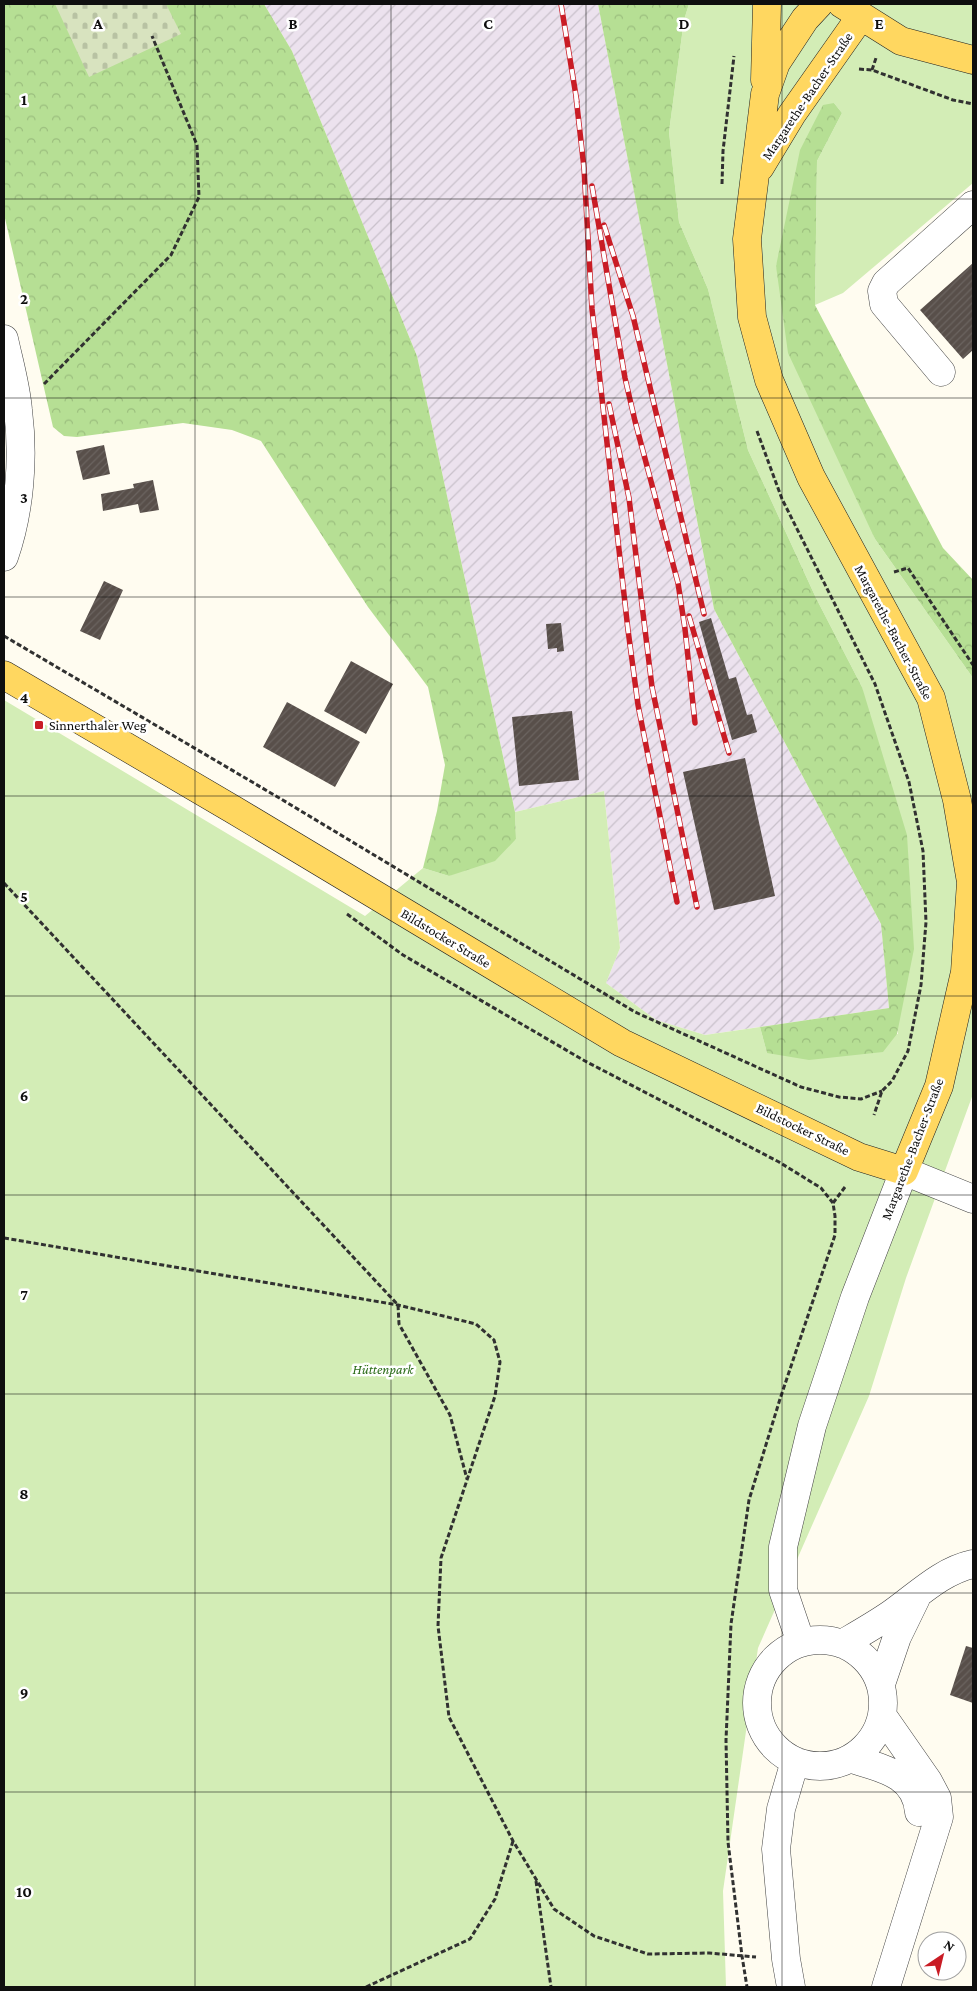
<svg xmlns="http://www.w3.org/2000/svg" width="977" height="1991" font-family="'Crimson Pro',serif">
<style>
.industrial{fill:url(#industrial-furrows)}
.green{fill:#d3edb6}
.forest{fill:url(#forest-crowns)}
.cemetery{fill:url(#cemetery-stones)}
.building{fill:url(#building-hatch)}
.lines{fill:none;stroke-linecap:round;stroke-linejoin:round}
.minor-casing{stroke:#424242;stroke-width:29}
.major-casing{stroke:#202020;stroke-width:29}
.path{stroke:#313131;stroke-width:3;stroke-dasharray:5 2.5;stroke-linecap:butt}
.minor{stroke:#fff;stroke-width:28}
.major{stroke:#ffd760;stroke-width:28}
.rail-casing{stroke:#c91c25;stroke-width:5.5}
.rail{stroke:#fff;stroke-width:4;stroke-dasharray:11;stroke-linecap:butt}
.grid{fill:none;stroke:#0f0f0f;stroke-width:1;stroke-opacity:0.55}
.poi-dot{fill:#c91c25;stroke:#fff;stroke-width:2}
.labels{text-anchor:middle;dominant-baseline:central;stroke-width:5;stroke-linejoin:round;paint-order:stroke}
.street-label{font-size:14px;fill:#0f0f0f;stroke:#fff}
.poi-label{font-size:14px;fill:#0f0f0f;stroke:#fff;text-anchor:start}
.park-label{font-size:14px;font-style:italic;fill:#2b6c19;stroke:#fff}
.grid-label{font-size:16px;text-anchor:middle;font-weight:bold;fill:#0f0f0f;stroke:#fff;stroke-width:5;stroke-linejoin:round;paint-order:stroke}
</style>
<defs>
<pattern id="industrial-furrows" width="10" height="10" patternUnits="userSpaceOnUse" patternTransform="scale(1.25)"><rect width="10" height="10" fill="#ece2ee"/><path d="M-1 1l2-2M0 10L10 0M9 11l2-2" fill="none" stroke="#c9c1cb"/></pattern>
<pattern id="forest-crowns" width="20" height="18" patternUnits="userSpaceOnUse" patternTransform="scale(1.25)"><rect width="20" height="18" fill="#b6df94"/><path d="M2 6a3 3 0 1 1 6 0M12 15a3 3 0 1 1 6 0" fill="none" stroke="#9bbe7e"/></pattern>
<pattern id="cemetery-stones" width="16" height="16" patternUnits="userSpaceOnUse" patternTransform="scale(1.25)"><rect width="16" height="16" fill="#d8e3bf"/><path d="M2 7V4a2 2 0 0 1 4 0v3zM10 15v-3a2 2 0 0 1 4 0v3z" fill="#b8c2a3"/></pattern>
<pattern id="building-hatch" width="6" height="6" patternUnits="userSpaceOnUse" patternTransform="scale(1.25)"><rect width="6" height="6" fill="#584f4a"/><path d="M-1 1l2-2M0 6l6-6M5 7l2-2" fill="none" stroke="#6b6460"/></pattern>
</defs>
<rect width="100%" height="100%" fill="#fffcf0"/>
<path class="industrial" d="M264,4h334l116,605 167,315 8,84 -184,27 -49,-15 -50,-37 14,-35 -16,-157 -89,21 -98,-456 -125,-305z"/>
<path class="green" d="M689,4h284v179l-130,110 -28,12 2,-144 25,-48 -8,-10 -58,163 99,273 98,139v416l-67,184 -37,118 -111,252 -35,243 3,96h-722v-1287l361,216 58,-48 26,8 67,-37 -1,-27 89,-21 16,157 -14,35 50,37 49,15 55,-8 7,26 131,-19 -36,-347 -46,-89 -68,-148 -40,-161 -29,-67 -10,-90 15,-112z"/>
<path class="forest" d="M4,4h260l28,47 125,305 98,456 1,27 -21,22 -46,15 -26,-8 14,-57 8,-46 -17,-78 -60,-80 -107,-166 -29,-11 -49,-7 -106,14 -13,-1 -11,-9 -49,-213z
M598,4h91l-5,16 -15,112 10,90 29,67 40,161 68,148 46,89 45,148 7,114 -17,85 -14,18 -74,8 -42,-7 -7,-26 129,-19 -8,-84 -167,-315z
M834,103l8,10 -25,48 -2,144 128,243 30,32v98l-98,-139 -87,-186 -12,-87 24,-116 23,-45z"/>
<path class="cemetery" d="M55,4h111l15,30 -92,43z"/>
<path class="building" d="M973,263v87l-10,9 -43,-49z
M104,445l6,29 -27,6 -7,-29z
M153,480l6,30 -19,3 -2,-9 -35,7 -2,-17 33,-6 -1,-4z
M104,581l19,9 -23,50 -20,-9z
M711,618l18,61 7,-2 11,38 5,-1 5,18 -25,8 -33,-118z
M561,623l3,28 -7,1v-4l-9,1 -2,-25z
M351,661l42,23 -27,50 -42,-23z
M287,702l73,40 -25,45 -72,-40z
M572,711l7,69 -60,6 -7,-69z
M745,758l30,138 -61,14 -31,-138z
M966,1646l7,2v55l-23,-8z"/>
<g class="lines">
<g class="minor-casing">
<path id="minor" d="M4,339c5,23 12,47 14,71 6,48 2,101 -14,147
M941,372l-57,-68 -2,-13 4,-8 87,-78
M757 1703a63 63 0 1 1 126 0a63 63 0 1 1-126 0Z
M801,1643l-18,-53v-43l29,-121 43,-129 49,-126 69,28
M842,1644c17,-10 33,-19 49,-30 27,-19 50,-43 82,-50
M881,1684l16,-47 19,-39
M882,1715l46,66 9,17 2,19 -53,170
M852,1759c29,9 64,15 67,53
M791,1987l-5,-28 -10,-110 5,-40 14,-48"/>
</g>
<g class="major-casing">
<path id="major" d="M842,4l59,37 72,19
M765,80l2,-76
M760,167l32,-53 69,-98
M4,675l230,135 388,233 237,114 45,14 35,-85 26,-114 6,-90 -14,-82 -26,-102 -120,-221 -42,-97 -17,-63 -5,-78 18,-145 11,-31 29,-44 14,-15"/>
</g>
<path class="path" d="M859,69l13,1 81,30 20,4
M872,70l4,-12
M722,184l1,-33 11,-95
M44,384l127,-129 28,-58 -2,-52 -45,-109
M757,431l25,68 93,185 34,98 14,69 3,71 -5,63 -13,66 -16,30 -10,10 -8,24
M894,572l14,-4 65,97
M4,636l277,163 354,213 166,75 38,10 22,2 21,-8
M4,883l394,422 1,19 51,91 17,64
M347,914l56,41 182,106 194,101 42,26 12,15 2,13v19l-55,164 -31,101 -18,124 -5,116 2,102 14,114 5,31
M833,1203l12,-16
M4,1238l394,67 78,19 18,16 6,22 -5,34 -54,162 -3,68 11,91 64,124 41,68 40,27 54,18 61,-1 47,4
M536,1881l15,106
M366,1987l104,-48 25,-40 18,-58"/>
<use href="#minor" class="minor"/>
<use href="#major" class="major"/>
<g class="rail-casing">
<path id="rail" d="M561,4l16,98
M576,97l8,71 8,141 36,321 10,75 39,197
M592,186l33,192 10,43 43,162 7,46 10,94
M604,225l29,91 71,298
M609,404l20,94 23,189 45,220
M689,616l40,137"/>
</g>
<use href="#rail" class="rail"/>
</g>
<path class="grid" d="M195,4v1983M391,4v1983M586,4v1983M782,4v1983M4,199h969M4,398h969M4,597h969M4,796h969M4,996h969M4,1195h969M4,1394h969M4,1593h969M4,1792h969"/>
<rect class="poi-dot" x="34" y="720" width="10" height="10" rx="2.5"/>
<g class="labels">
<g class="street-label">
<text transform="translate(807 96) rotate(-56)">Margarethe-Bacher-Straße</text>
<text transform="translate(894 632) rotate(62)">Margarethe-Bacher-Straße</text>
<text transform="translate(446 938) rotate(31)">Bildstocker Straße</text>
<text transform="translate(803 1129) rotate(26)">Bildstocker Straße</text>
<text transform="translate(912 1149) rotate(-69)">Margarethe-Bacher-Straße</text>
</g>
<g class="poi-label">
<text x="49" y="725">Sinnerthaler Weg</text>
</g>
<g class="park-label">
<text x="383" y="1369">Hüttenpark</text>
</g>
</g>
<g class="grid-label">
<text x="98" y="29">A</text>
<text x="293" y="29">B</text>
<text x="488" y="29">C</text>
<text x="684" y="29">D</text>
<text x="879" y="29">E</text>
<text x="24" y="105">1</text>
<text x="24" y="304">2</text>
<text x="24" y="503">3</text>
<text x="24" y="703">4</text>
<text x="24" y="902">5</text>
<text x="24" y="1101">6</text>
<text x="24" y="1300">7</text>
<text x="24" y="1499">8</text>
<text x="24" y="1698">9</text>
<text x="24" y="1897">10</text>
</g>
<rect width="977" height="1991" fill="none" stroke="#0f0f0f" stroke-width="10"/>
<g transform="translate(942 1956) rotate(35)"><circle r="24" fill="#ffffff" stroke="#9f9f9f"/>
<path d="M0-4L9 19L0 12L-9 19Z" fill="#c91c25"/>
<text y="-8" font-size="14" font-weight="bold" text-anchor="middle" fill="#0f0f0f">N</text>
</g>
</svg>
